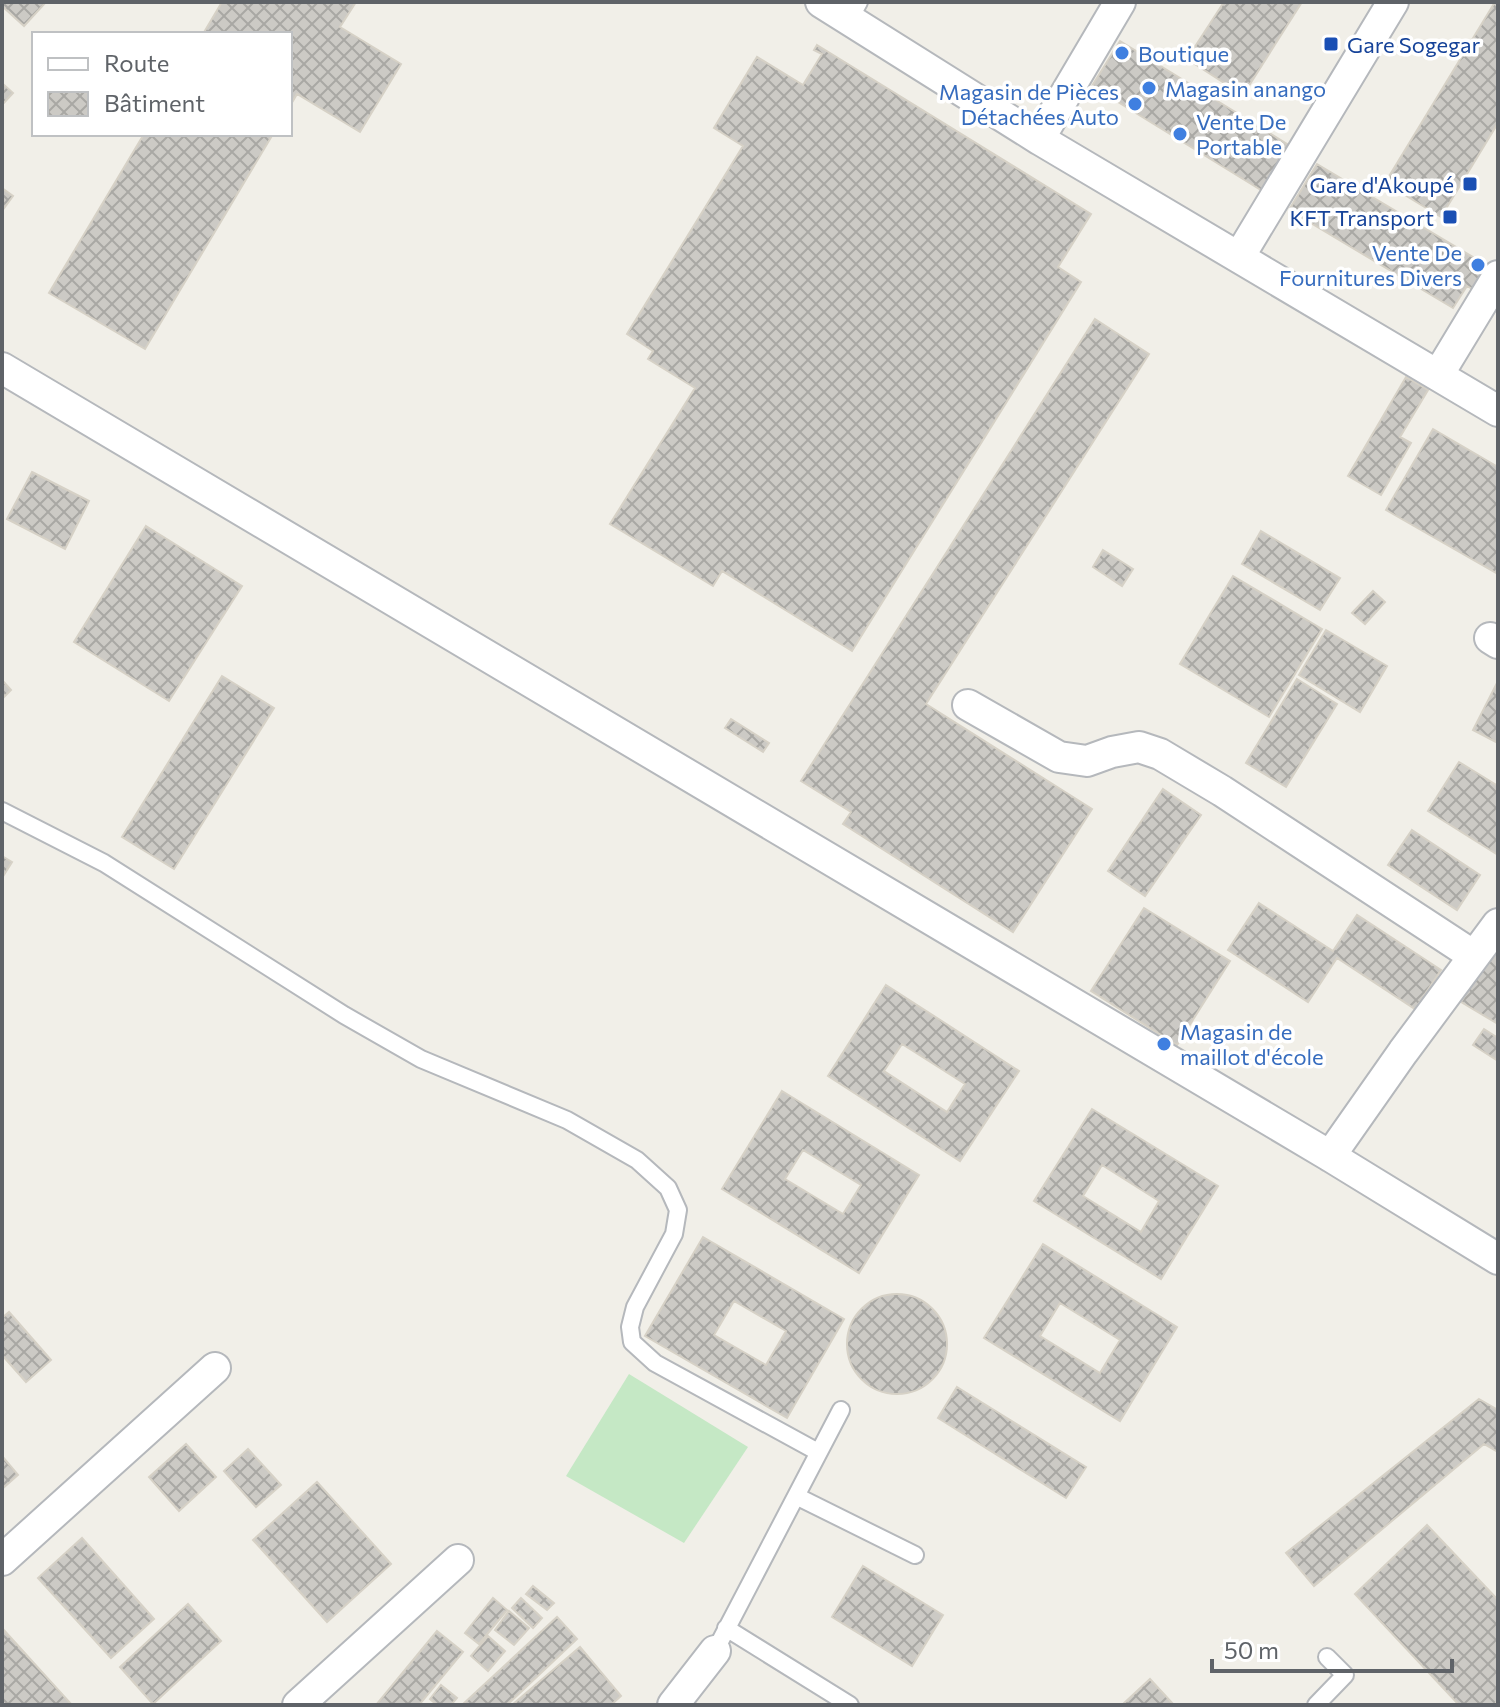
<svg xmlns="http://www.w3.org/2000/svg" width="1500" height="1707" font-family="Commissioner,sans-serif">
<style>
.grass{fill:#c5e8c5}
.building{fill:url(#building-cross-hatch);stroke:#d6d1c6;stroke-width:2;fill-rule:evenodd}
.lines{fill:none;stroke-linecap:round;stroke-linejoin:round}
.service-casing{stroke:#b5b8bc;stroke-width:20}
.minor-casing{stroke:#b5b8bc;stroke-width:34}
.service{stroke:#fff;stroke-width:16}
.minor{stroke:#fff;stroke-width:30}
.transit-dot{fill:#1a4fb4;stroke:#fff;stroke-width:3}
.shop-dot{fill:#3f7fe0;stroke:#fff;stroke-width:3}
.labels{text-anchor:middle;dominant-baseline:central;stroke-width:7;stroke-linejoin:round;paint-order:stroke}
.transit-label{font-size:22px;fill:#164399;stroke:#fff;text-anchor:end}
.shop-label{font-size:22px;fill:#366cbe;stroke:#fff;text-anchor:start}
</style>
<defs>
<pattern id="building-cross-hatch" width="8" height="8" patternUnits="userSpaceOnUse" patternTransform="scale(2)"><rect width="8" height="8" fill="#cccac5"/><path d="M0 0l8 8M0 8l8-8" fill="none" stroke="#a9a8a4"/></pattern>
</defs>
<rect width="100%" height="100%" fill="#f1efe8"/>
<path class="grass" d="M629,1374l119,73 -64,96 -118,-67z"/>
<path class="building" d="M2,2h44l-22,24 -22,-20z
M222,2h134l-16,25 61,37 -41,68 -63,-38 -7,12v-72h-87z
M1224,2h78l-59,93 -56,-36z
M1495,2h3v121l-57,94 -56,-34z
M1120,41l172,106 -28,45 -172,-106z
M817,45l274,169 -33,53 23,15 -229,369 -130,-80 -9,15 -103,-62 85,-136 -47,-29 5,-8 -26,-17 116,-188 -29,-18 43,-71 46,28 19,-31 -8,-4z
M3,84l10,9 -11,12v-20z
M144,134h129l-128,215 -96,-56z
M1317,164l176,105 -14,24 -12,-7 -14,22 -164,-98z
M2,188l11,8 -11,15z
M1095,319l54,35 -223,350 166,105 -79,123 -170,-108 8,-12 -50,-31z
M1406,377l22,13 -28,47 11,6 -30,52 -33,-19z
M1433,429l65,38v107l-112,-64z
M32,472l57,29 -24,48 -58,-30z
M146,526l96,60 -73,115 -95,-59z
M1261,531l79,47 -20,32 -78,-46z
M1103,550l30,19 -11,17 -29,-19z
M1233,576l89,53 -53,88 -89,-53z
M1373,591l12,11 -20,22 -13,-11z
M1326,630l61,36 -27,46 -61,-37z
M222,676l52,32 -100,161 -52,-32z
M1297,679l40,25 -51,83 -40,-24z
M2,680l9,10 -9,9z
M1498,681v62l-25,-13z
M731,719l38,24 -6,9 -38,-24z
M1459,762l39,24v69l-70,-44z
M1163,789l38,26 -56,81 -37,-25z
M1412,830l68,45 -23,35 -69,-45z
M2,856l10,6 -10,16z
M1259,903l74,48 24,-36 84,55 -26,39 -78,-51 -29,44 -80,-52z
M1144,908l86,53 -53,84 -86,-54z
M1492,952l6,3v69l-37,-22z
M886,985l133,86 -59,90 -132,-85zM902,1044l63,40 -18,28 -63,-41z
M1484,1029l14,9v23l-25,-16z
M782,1091l137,84 -60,98 -137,-84zM803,1150l58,35 -18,29 -58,-35z
M1092,1109l126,77 -57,93 -127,-78zM1102,1165l57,36 -18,31 -58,-36z
M703,1237l141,82 -57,99 -142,-82zM734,1301l52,30 -20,34 -52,-30z
M1043,1244l134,83 -57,94 -136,-83zM1060,1303l60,37 -20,33 -60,-37z
M847 1344a50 50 0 1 1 100 0a50 50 0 1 1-100 0Z
M9,1312l42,48 -25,22 -24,-27v-37z
M957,1387l129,80 -20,31 -128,-80z
M1479,1399l19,11v42l-14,-8 -170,142 -28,-33z
M186,1444l30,33 -37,34 -30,-34z
M248,1449l33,36 -25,22 -32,-36z
M2,1456l16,19 -16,14z
M317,1482l74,82 -64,58 -74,-82z
M1427,1525l71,75v101l-4,4h-35l-104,-111z
M82,1538l72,81 -43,39 -73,-80z
M863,1566l80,49 -31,51 -80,-49z
M533,1586l21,17 -7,7 -21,-16z
M493,1598l14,12 -28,34 -14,-11z
M521,1598l21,20 -9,10 -21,-20z
M188,1604l33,37 -68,63 -33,-37z
M509,1611l20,17 -15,17 -19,-15z
M557,1617l20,22 -70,66h-45z
M2,1628l69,76 -1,1h-68z
M437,1631l26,21 -44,53h-43z
M488,1636l17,15 -17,20 -17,-15z
M580,1647l41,49 -10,9h-99z
M1150,1679l24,26h-52z
M441,1685l16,13 -6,7h-14l-7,-6z"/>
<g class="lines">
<g class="service-casing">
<path id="service" d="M849,20l10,-18
M2,811l102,52 240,152 77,44 146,61 70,40 31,28 10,22 -4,24 -39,73 -5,20 2,15 23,21 163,89
M796,1496l119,59
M726,1628l124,77
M715,1651l126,-241
M1316,1705l29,-30 -18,-18"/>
</g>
<g class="minor-casing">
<path id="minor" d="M821,2l218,137 459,272
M1039,139l81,-137
M1239,257l154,-255
M2,368l1328,788 168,103
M1438,375l60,-99
M1490,638l8,5
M968,705l91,52 28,4 25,-9 27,-5 21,7 62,37 252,165
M1330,1156l73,-104 95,-128
M2,1560l213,-192
M298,1705l160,-145
M673,1705l42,-54"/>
</g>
<use href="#service" class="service"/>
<use href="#minor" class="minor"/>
</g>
<g class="transit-dot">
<rect x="1323" y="36" width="16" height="16" rx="4"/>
<rect x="1462" y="176" width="16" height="16" rx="4"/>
<rect x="1442" y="209" width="16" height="16" rx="4"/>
</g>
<g class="shop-dot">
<circle cx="1122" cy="53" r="8"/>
<circle cx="1149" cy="88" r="8"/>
<circle cx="1135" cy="104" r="8"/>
<circle cx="1180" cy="134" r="8"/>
<circle cx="1478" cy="265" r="8"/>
<circle cx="1164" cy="1044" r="8"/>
</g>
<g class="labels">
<g class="transit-label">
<text x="1347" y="44" text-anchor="start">Gare Sogegar</text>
<text x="1454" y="184">Gare d'Akoupé</text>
<text x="1434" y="217">KFT Transport</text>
</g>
<g class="shop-label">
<text x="1138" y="53">Boutique</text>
<text x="1165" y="88">Magasin anango</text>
<text x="1119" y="91" text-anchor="end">Magasin de Pièces<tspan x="1119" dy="25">Détachées Auto</tspan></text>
<text x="1196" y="121">Vente De<tspan x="1196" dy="25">Portable</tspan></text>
<text x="1462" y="252" text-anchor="end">Vente De<tspan x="1462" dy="25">Fournitures Divers</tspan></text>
<text x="1180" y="1031">Magasin de<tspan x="1180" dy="25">maillot d'école</tspan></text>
</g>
</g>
<rect width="1500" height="1707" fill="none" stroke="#5f6368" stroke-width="8"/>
<rect x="32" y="32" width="260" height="104" fill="#ffffff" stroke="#bfc1c3" stroke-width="2"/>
<rect x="48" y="58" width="40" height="12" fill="#ffffff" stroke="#bfc1c3" stroke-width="2"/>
<text x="104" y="72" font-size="24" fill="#5f6368">Route</text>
<rect x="48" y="92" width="40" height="24" fill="url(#building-cross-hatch)" stroke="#bfc1c3" stroke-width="2"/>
<text x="104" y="112" font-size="24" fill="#5f6368">Bâtiment</text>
<path d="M1212 1659v12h240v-12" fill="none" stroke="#5f6368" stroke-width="4"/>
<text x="1224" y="1659" font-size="24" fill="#5f6368" stroke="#ffffff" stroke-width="6" paint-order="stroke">50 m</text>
</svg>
